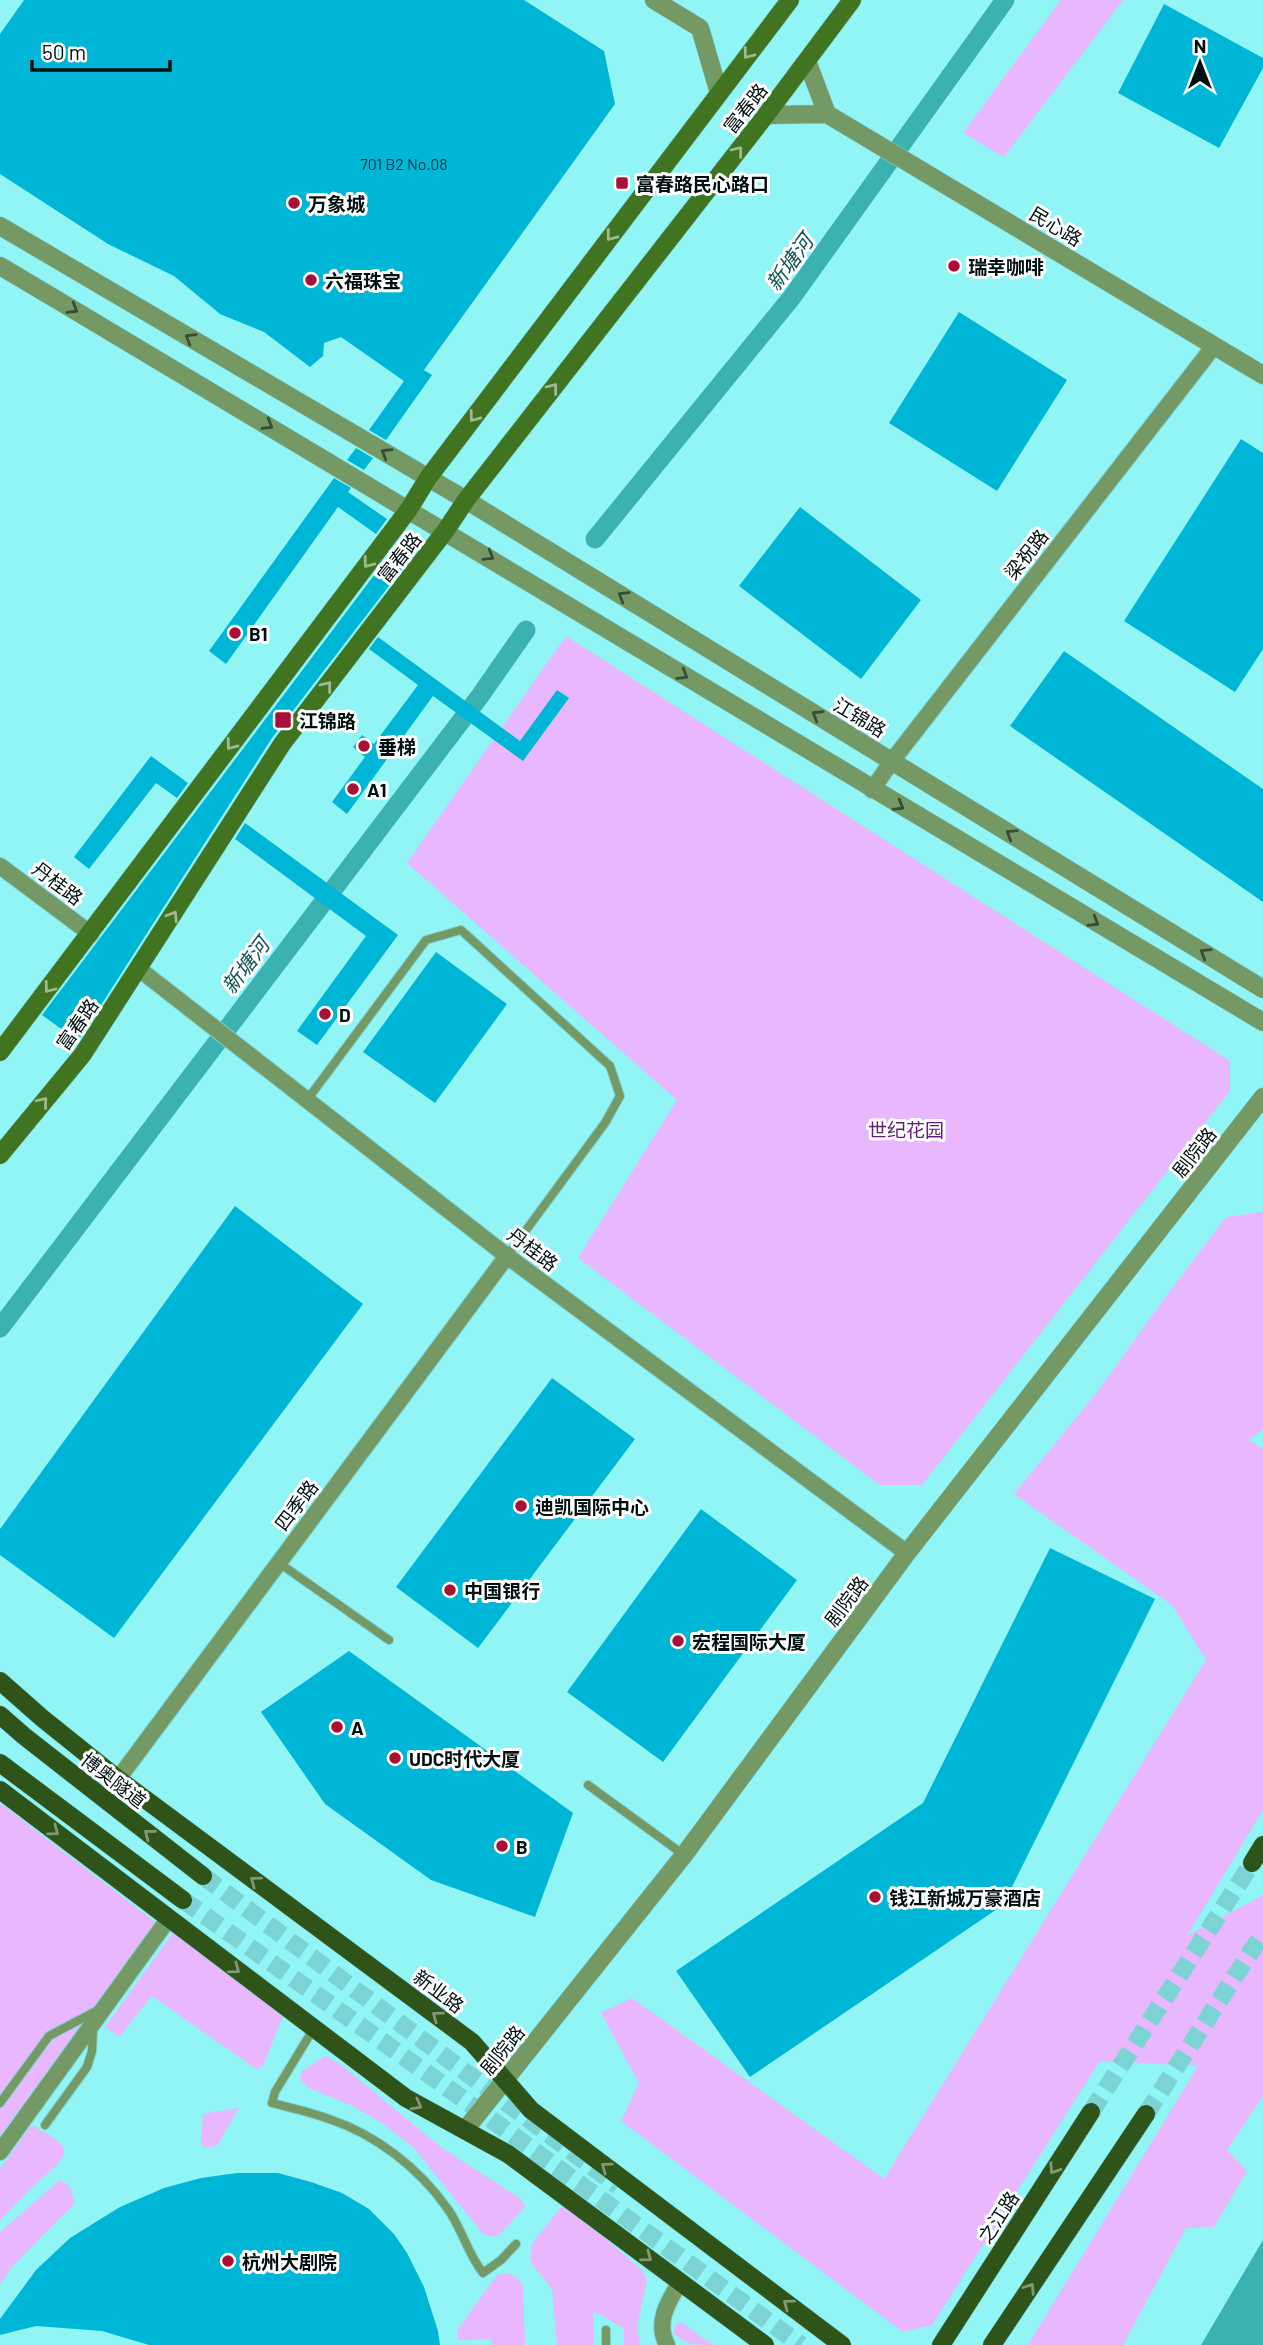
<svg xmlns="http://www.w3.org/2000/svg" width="1263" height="2345" font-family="Barlow,'Noto Sans SC',sans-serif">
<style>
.green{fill:#e9b7fe}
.water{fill:#3cb1b2}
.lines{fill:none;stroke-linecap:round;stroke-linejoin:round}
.canal{stroke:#3cb1b2;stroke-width:19}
.building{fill:#00b6d6}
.primary-tunnel{stroke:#7cd3d3;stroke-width:18;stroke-dasharray:18 9;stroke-linecap:butt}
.service-casing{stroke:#7bd0d1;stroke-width:10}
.minor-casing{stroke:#7bd0d1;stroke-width:18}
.tertiary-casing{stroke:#7bd0d1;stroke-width:19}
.secondary-casing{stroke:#7bd0d1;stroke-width:19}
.primary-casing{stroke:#7bd0d1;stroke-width:19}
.service{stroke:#759965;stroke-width:8}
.minor{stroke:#759965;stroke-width:16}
.tertiary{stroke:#759965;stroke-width:18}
.secondary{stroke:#407421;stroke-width:18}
.primary{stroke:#2f541a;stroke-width:18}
.oneway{stroke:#a0ba90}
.oneway2{stroke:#354e37}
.oneway3{stroke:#829876}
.poi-dot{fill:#a81037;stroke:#fff;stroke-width:2.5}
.labels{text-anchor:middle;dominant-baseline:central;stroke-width:6;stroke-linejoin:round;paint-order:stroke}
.number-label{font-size:16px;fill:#003a42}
.street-label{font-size:19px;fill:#001011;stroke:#fff}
.poi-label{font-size:19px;font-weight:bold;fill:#001011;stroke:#fff;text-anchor:start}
.park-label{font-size:19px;fill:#631c7b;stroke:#fff}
.water-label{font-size:21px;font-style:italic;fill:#115455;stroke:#fff}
</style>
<rect width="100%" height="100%" fill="#92f5f5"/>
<path class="green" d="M1061,0h62l-119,157 -41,-24z
M566,636l664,425v30l-308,394h-42l-302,-227 99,-158 -270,-237z
M1263,1212v218l-15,10 15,8v362l-76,126 76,-41v201l-36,54 20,21 -33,56 -28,1 -63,117h-95l170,-279 -98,-5 -168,264 -29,7 -282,-211 18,-38 -38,-70 31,-15 252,181 322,-519 -34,-55 -158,-111 84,-103 63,-88 65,-86z
M0,1803l155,119 -155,214z
M173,1933l10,1 102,77 -22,55 -7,3 -104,-73 -33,41 -14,-10z
M325,2056l16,9 101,83 79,51 4,8 -25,27 -5,3 -12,-3 -69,-86 -32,-25 -29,-17 -45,-18 -8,-9 2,-8z
M239,2108l-22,38 -13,2 -3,-5 2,-29z
M31,2125l25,14 8,9v7l-7,10 -25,22 -32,34v-52z
M60,2180l10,6 5,17 -64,65 -11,16v-52z
M561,2207h7l74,63 5,11 -10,46 3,18h-16v-17l-31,-17 1,34h-37l-5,-56 -19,-23 -3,-8 2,-14z
M508,2273l10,5 5,8 2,59h-33v-6l-34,1 -1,-10 40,-55z
M681,2322l32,23c-17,0 -27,0 -39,-11l1,-9z"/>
<path class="water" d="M1263,2240v105h-62z"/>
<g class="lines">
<path class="canal" d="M595,539l197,-242 213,-297
M0,1328l480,-632 46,-66"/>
</g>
<path class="building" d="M24,0h500l80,51 11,53 -191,266 8,5 -46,65 -17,-10 35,-49 -63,-44 -17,6 -1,13 -13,11 -46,-35 -44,-18 -46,-38 -66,-32 -108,-70v-140z
M1164,4l99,54v10l-44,80 -101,-55z
M959,312l108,68 -70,111 -108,-68z
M1241,439l22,14v196l-28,43 -111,-71z
M356,448l17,10 -9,12 -17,-10z
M334,478l17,10 -3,4 39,27 -11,15 -38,-27 -112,157 -17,-13z
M800,507l121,93 -60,79 -122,-93z
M406,533l16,10 -150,195 -194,303 -36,-26z
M378,637l142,104 37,-51 12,8 -46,63 -90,-65 -86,118 -15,-12 33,-45 -12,-10 9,-12 12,9 44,-59 -49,-36z
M1064,651l199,138v113l-253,-176z
M151,756l37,27 -11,15 -21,-15 -67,86 -15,-12z
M245,823l153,112 -81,110 -20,-14 69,-95 -131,-97z
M436,952l71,52 -72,99 -72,-51z
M235,1206l128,98 -249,334 -114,-83v-26z
M552,1378l83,61 -157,209 -82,-61z
M701,1509l96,71 -134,182 -96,-70z
M1050,1548l105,51 -152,306 -253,172 -74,-106 247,-168z
M349,1651l224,162 -38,104 -104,-37 -106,-76 -64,-92z
M237,2173h41l33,9 31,11 27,16 25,25 13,19 17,34 14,44 2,14h-291l-47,-14 -66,-5 -36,9v-16l36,-49 34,-32 50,-31 44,-19 37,-10z"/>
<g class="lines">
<path class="primary-tunnel" d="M203,1876l415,310
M183,1900l269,191 349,254
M1091,2112l161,-249
M1146,2114l117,-181"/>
<g class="service-casing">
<path id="service" d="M307,1100l119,-160 35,-10 149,136 10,30 -15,27 -98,133
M279,1563l110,77
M588,1785l96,70
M314,2028l-39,64 -3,11c19,5 39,9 57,16 46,15 90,49 118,89 15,20 20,45 36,65l18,-13 15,-16
M0,2103l49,-67 47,-25
M45,2125l42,-58 5,-16 1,-22
M606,2345v-15"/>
</g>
<g class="minor-casing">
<path id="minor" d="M872,790l20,-29 322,-415
M0,866l91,68
M139,969l368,287 400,297
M118,1779l389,-523
M0,2152l169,-234
M667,2345c-12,-23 1,-43 13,-63"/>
</g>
<g class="tertiary-casing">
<path id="tertiary" d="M654,0l46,28 19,65
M807,61l20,53
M766,115l61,-1 436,261
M0,226l466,274 797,489
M0,266c422,250 841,505 1263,756
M465,2130l219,-275 223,-302 356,-456"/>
</g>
<g class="secondary-casing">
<path id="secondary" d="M0,1052l409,-543 19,-31 362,-478
M0,1155l83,-101 199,-310 164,-214 20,-30 300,-385 86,-115"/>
</g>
<g class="primary-casing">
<path id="primary" d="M0,1681l42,37 76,61 354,263 59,68 311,235
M0,1715l24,21 179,140
M0,1763l183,137
M0,1790l406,308 102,56 257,191
M1252,1863l11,-18
M941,2345l150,-233
M992,2345l154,-231"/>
</g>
<use href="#service" class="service"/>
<use href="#minor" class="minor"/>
<use href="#tertiary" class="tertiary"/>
<use href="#secondary" class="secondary"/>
<use href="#primary" class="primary"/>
</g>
<defs><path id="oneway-chevron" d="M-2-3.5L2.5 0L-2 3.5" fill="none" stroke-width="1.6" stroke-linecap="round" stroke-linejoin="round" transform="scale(1.75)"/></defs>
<g class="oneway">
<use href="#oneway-chevron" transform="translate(748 54) rotate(127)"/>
<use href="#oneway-chevron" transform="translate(738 151) rotate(-52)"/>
<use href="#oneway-chevron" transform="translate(611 236) rotate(127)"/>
<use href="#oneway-chevron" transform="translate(553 388) rotate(-52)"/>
<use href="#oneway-chevron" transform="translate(474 417) rotate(127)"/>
<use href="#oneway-chevron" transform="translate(368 563) rotate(127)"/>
<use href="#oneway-chevron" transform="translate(327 686) rotate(-52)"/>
<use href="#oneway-chevron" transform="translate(231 745) rotate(127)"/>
<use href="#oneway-chevron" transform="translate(173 916) rotate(-58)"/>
<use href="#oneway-chevron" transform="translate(49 988) rotate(127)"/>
<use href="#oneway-chevron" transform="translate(43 1102) rotate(-50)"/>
</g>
<g class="oneway2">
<use href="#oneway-chevron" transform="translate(73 309) rotate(31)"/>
<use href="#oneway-chevron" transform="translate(190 338) rotate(-149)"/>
<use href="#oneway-chevron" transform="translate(268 425) rotate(31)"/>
<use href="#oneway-chevron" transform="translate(386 453) rotate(-149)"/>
<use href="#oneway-chevron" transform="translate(489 556) rotate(31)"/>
<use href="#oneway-chevron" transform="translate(623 596) rotate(-149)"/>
<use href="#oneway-chevron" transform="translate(683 675) rotate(31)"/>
<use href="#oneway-chevron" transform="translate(817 715) rotate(-149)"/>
<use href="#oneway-chevron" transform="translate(899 806) rotate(31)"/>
<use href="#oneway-chevron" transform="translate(1011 834) rotate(-148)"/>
<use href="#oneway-chevron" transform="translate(1094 922) rotate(31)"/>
<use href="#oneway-chevron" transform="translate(1205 953) rotate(-148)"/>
</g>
<g class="oneway3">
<use href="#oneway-chevron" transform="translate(54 1831) rotate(37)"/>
<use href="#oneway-chevron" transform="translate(149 1834) rotate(-142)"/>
<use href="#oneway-chevron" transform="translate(255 1881) rotate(-143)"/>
<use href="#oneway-chevron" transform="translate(235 1969) rotate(37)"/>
<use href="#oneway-chevron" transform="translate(437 2016) rotate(-143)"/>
<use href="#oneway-chevron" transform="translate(417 2105) rotate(28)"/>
<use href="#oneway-chevron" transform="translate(606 2167) rotate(-143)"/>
<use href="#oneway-chevron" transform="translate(1054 2169) rotate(123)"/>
<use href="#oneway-chevron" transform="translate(647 2257) rotate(37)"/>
<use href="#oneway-chevron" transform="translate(1030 2288) rotate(-56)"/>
<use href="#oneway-chevron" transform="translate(788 2304) rotate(-143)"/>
</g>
<g class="poi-dot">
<rect x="615" y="176" width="14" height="14" rx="3.5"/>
<circle cx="294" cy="203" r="7"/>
<circle cx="954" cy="266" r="7"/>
<circle cx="311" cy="280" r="7"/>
<circle cx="235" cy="633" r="7"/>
<rect x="274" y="711" width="18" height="18" rx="3.5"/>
<circle cx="364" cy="746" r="7"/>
<circle cx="353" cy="789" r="7"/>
<circle cx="325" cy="1014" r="7"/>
<circle cx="521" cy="1506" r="7"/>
<circle cx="450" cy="1590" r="7"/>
<circle cx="678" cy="1641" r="7"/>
<circle cx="337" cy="1727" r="7"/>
<circle cx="395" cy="1758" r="7"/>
<circle cx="502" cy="1846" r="7"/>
<circle cx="875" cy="1897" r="7"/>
<circle cx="228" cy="2261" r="7"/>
</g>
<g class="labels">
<g class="number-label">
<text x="404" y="163">701 B2 No.08</text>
</g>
<g class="street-label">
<text transform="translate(745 108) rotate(-52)">富春路</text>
<text transform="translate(1056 226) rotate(31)">民心路</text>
<text transform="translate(1026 554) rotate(-52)">梁祝路</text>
<text transform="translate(399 557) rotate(-52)">富春路</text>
<text transform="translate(860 717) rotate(31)">江锦路</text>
<text transform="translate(58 883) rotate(37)">丹桂路</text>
<text transform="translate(77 1024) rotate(-55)">富春路</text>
<text transform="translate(1194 1152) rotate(-52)">剧院路</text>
<text transform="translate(533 1249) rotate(37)">丹桂路</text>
<text transform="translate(296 1505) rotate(-53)">四季路</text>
<text transform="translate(846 1601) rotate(-53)">剧院路</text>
<text transform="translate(114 1780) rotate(38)">博奥隧道</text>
<text transform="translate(439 1991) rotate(37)">新业路</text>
<text transform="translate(502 2050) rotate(-51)">剧院路</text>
<text transform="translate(998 2217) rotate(-57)">之江路</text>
</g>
<g class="poi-label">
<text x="636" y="183">富春路民心路口</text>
<text x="308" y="203">万象城</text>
<text x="968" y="266">瑞幸咖啡</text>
<text x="325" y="280">六福珠宝</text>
<text x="249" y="633">B1</text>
<text x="299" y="720">江锦路</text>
<text x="378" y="746">垂梯</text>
<text x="367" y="789">A1</text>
<text x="339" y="1014">D</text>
<text x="535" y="1506">迪凯国际中心</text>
<text x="464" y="1590">中国银行</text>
<text x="692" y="1641">宏程国际大厦</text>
<text x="351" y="1727">A</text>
<text x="409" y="1758">UDC时代大厦</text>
<text x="516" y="1846">B</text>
<text x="889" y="1897">钱江新城万豪酒店</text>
<text x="242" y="2261">杭州大剧院</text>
</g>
<g class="park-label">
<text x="906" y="1129">世纪花园</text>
</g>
<g class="water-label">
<text transform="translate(789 262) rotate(-54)">新塘河</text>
<text transform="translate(245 965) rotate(-53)">新塘河</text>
</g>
</g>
<g transform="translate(1200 63)" stroke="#ffffff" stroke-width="5" paint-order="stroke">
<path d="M0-5L12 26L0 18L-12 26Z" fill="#001011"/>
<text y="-10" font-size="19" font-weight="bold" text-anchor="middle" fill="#001011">N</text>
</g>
<path d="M32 60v10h138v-10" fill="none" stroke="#001011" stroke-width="3.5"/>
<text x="42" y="60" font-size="21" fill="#001011" stroke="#ffffff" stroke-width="5" paint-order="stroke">50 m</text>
</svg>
